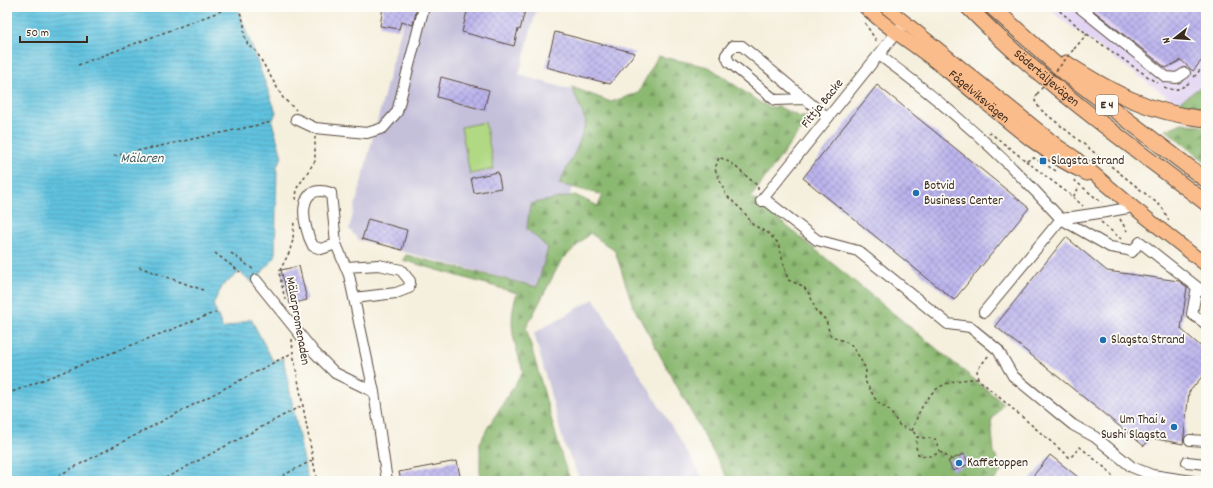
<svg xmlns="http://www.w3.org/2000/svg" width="1213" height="488" font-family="Dekko,sans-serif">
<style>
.built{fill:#e2d4f3}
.industrial{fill:#c5c0da}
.forest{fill:url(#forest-firs);stroke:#647248}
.park{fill:#b1d984;stroke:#768251}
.water{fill:url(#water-rules);stroke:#4e767f}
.building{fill:url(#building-cross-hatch)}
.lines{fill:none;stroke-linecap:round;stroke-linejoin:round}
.minor-casing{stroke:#57483b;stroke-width:12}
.major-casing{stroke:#57483b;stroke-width:15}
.highway-casing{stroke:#57483b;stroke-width:17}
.path{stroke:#57483b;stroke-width:1.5;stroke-dasharray:3 3;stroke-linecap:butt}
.minor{stroke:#fff;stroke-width:10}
.major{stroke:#fabc8b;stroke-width:13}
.highway{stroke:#fabc8b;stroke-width:15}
.minor-bridge-casing{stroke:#57483b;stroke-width:12;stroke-linecap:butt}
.path-bridge{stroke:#57483b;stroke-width:1.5;stroke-dasharray:3 3;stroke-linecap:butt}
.minor-bridge{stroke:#fff;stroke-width:10}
.poi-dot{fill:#1f6fb2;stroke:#fdfcf7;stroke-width:1.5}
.labels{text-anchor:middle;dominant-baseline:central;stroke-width:3.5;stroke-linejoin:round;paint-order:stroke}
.shield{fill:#fdfcf7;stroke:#75695f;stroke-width:1}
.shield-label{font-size:12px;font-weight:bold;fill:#3b2a1e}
.street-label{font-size:13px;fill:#3b2a1e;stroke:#fdfcf7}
.poi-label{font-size:13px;fill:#3b2a1e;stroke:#fdfcf7;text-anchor:start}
.water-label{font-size:14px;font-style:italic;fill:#486062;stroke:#fdfcf7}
</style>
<defs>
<pattern id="forest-firs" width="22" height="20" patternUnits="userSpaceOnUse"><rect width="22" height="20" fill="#8cb972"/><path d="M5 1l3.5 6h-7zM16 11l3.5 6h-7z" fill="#74975d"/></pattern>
<pattern id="water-rules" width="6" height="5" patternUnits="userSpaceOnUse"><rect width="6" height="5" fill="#61c3e0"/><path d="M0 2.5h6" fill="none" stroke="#519fb5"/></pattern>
<pattern id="building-cross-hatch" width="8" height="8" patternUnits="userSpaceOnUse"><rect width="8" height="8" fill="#bcb5ee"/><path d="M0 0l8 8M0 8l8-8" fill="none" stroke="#9a93c0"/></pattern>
</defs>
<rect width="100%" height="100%" fill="#fdfcf7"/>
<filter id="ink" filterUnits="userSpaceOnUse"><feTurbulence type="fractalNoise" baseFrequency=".025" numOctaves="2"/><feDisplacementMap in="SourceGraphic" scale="8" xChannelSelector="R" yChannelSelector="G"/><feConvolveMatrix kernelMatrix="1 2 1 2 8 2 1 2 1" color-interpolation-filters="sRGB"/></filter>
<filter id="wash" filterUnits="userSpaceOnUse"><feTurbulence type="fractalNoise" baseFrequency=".012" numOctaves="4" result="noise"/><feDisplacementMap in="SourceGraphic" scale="16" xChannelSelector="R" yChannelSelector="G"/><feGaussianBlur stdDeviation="0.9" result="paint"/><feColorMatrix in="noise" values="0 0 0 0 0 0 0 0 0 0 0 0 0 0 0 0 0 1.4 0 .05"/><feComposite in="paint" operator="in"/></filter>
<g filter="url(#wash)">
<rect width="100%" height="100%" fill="#f5efdd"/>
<path class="built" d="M1047,7h159v75l-29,22 -116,-85z"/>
<path class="industrial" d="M407,7h130l-18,68 85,24 -67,188 -178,-47 -10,-11z
M594,299l109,179 -5,3h-117l-17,-37 -30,-111z"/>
<path class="forest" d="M658,56l51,11 50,35 10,5h10l21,10h10l-59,80 252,206 -12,18 3,32 8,17 -8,11h-265l-96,-175 -18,-55 -25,-18 -29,28 -35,67 37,133 8,20h-91v-38l8,-16 35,-55c-9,-33 -16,-46 -6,-79l-114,-33 3,-5 131,32 11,-39 -21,-19 3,-25 45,-9 23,11 5,-11 -44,-11 19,-38 8,-24 -14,-35 39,15 27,-9z
M1206,82v27l-29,-5 26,-19z
M1182,123l24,4v35l-40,-32z"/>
<path class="park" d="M485,122l9,47 -24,5 -9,-47z"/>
<path class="water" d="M7,7h230l39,105 -4,10 10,35 -5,9 -2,91 -22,26 -13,-11 -17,13 -10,19 10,25 28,-10 22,42 10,-3 25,123h-301z"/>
<g id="blocks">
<path class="building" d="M383,7h34l-4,18 -12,-3 -2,7 -19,-3z
M468,7h58l-6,23 -2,-1 -4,17 -52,-14z
M1089,7h117v48l-13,16 -12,-11 -15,8z
M555,32l80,21 -25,31 -64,-17z
M441,77l48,13 -5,20 -47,-13z
M877,85l152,123 -75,92 -151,-122z
M498,172l3,16 -27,5 -3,-15z
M368,219l39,11 -5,20 -40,-11z
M1066,237l41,34 72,10 8,6 -6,42 25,22v21l-17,20 -6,52 -32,-6 -7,8 -149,-120z
M299,266l8,34 -17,4 -9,-34z
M964,454l5,10 -16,7 -5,-10z
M1050,455l33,26h-54z
M457,461l4,20h-60l-2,-9z"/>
</g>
</g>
<g filter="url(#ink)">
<use href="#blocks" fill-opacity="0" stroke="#57483b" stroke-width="1"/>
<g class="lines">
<g class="minor-casing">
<path id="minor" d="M1079,7l87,70 11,1 8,-5
M879,55c66,48 128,104 182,164l7,-1
M805,99l-30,1 -46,-38 -3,-7 7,-9h9l86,72
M296,119l19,9 52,5 16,-5 14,-16 27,-105
M761,201h6l50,39 41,11 90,73 22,3 28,23 15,26 60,49 22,12 37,30 20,8 40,6
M761,201l140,-174
M1106,212l27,-5
M336,244l-15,5 -8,-3c-11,-20 -18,-65 18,-53l5,51 13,31 25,117 13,89
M346,267l33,-2 22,5 9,11 -1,7 -13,5 -42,5
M256,280l58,72 21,21 39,19
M1206,293l-9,-6 -5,27 14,10
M984,312l77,-93 49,28 18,3 4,2 8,-10 57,45
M1190,440l16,1
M1187,462l19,2"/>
</g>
<g class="major-casing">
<g id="major">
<path id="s1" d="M865,7c25,24 55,41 81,63 46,36 88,80 141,104"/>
<path d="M886,7l173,140 15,10 59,50 73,58"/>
</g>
</g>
<g class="highway-casing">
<g id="highway">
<path id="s2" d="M968,7c72,74 156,133 238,196"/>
<path d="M992,7l71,64 143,109"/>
<path d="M1066,63c46,30 84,50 140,56"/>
</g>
</g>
<path class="path" d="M238,7l6,16v12l4,10 8,6 27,47 13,12
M851,7l4,5
M1055,7l32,27 70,49
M865,23l12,19
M1074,49l13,-15
M78,65l154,-58
M1194,77l12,-14
M1164,87c10,5 18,2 27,-6
M1037,94l-2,7 5,8 122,98 7,14
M989,132l37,29 8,-3 24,14
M114,156l158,-34
M1026,161l47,36 5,-8
M1074,180l28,23
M758,190v-4l-27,-23 -12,-6 -4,12 11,26 18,17 9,13 14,7 11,11 10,37 15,6 7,9 6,16 10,9 4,15 20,9 8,11 8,14 -1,12 12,21 12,8 11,16 13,5 4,6
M1073,197l10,9
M296,200l1,-12 18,-27v-24
M1120,219l7,12
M1101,222l20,17
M215,253l25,19
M231,253l23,17
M139,267l64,23
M285,300l-6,-28 10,-19 4,-13 1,-20
M292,339l1,14 24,128
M978,379l-1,-9 12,-15
M7,394l209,-82
M912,431c13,-38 25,-52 66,-52l92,79 10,-11 30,25 5,9
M940,452l-5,-13 -18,-2 -1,10 2,7c8,3 14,3 22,-2l11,7
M48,481l244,-128
M160,481l141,-75
M272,481l41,-21"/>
<use href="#minor" class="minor"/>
<use href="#major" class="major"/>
<use href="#highway" class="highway"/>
<g class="minor-bridge-casing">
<path id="minor-bridge" d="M1072,217l34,-5"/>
</g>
<path class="path-bridge" d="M1037,94l37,-45"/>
<use href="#minor-bridge" class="minor-bridge"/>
</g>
</g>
<g class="poi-dot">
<rect x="1039" y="157" width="8" height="8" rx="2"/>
<circle cx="916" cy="193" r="4"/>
<circle cx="1103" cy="340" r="4"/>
<circle cx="1174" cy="427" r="4"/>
<circle cx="959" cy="463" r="4"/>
</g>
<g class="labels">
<rect class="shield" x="1096" y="95" width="22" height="20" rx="3"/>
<g class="shield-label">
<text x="1107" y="105">E 4</text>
</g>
<g class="street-label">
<text stroke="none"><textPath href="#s2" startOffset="106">Södertäljevägen</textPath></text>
<text stroke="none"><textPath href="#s1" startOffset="145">Fågelviksvägen</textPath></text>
<text transform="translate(823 104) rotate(-51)">Fittja Backe</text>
<text transform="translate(297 321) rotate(80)">Mälarpromenaden</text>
</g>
<g class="poi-label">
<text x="1051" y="161">Slagsta strand</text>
<text x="924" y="186">Botvid<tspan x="924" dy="15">Business Center</tspan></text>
<text x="1111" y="340">Slagsta Strand</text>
<text x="1166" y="420" text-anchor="end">Um Thai &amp;<tspan x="1166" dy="15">Sushi Slagsta</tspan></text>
<text x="967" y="463">Kaffetoppen</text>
</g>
<g class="water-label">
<text x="142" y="159">Mälaren</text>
</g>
</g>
<rect width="1213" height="488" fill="none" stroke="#fdfcf7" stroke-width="24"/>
<g transform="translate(1175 38) rotate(253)" stroke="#fdfcf7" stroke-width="3" paint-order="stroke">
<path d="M0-3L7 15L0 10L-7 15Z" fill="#3b2a1e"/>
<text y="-6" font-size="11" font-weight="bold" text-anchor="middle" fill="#3b2a1e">N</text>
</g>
<path d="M20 36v6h67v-6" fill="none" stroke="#3b2a1e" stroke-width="2"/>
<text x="26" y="36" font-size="12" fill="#3b2a1e" stroke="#fdfcf7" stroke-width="3" paint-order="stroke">50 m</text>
</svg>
